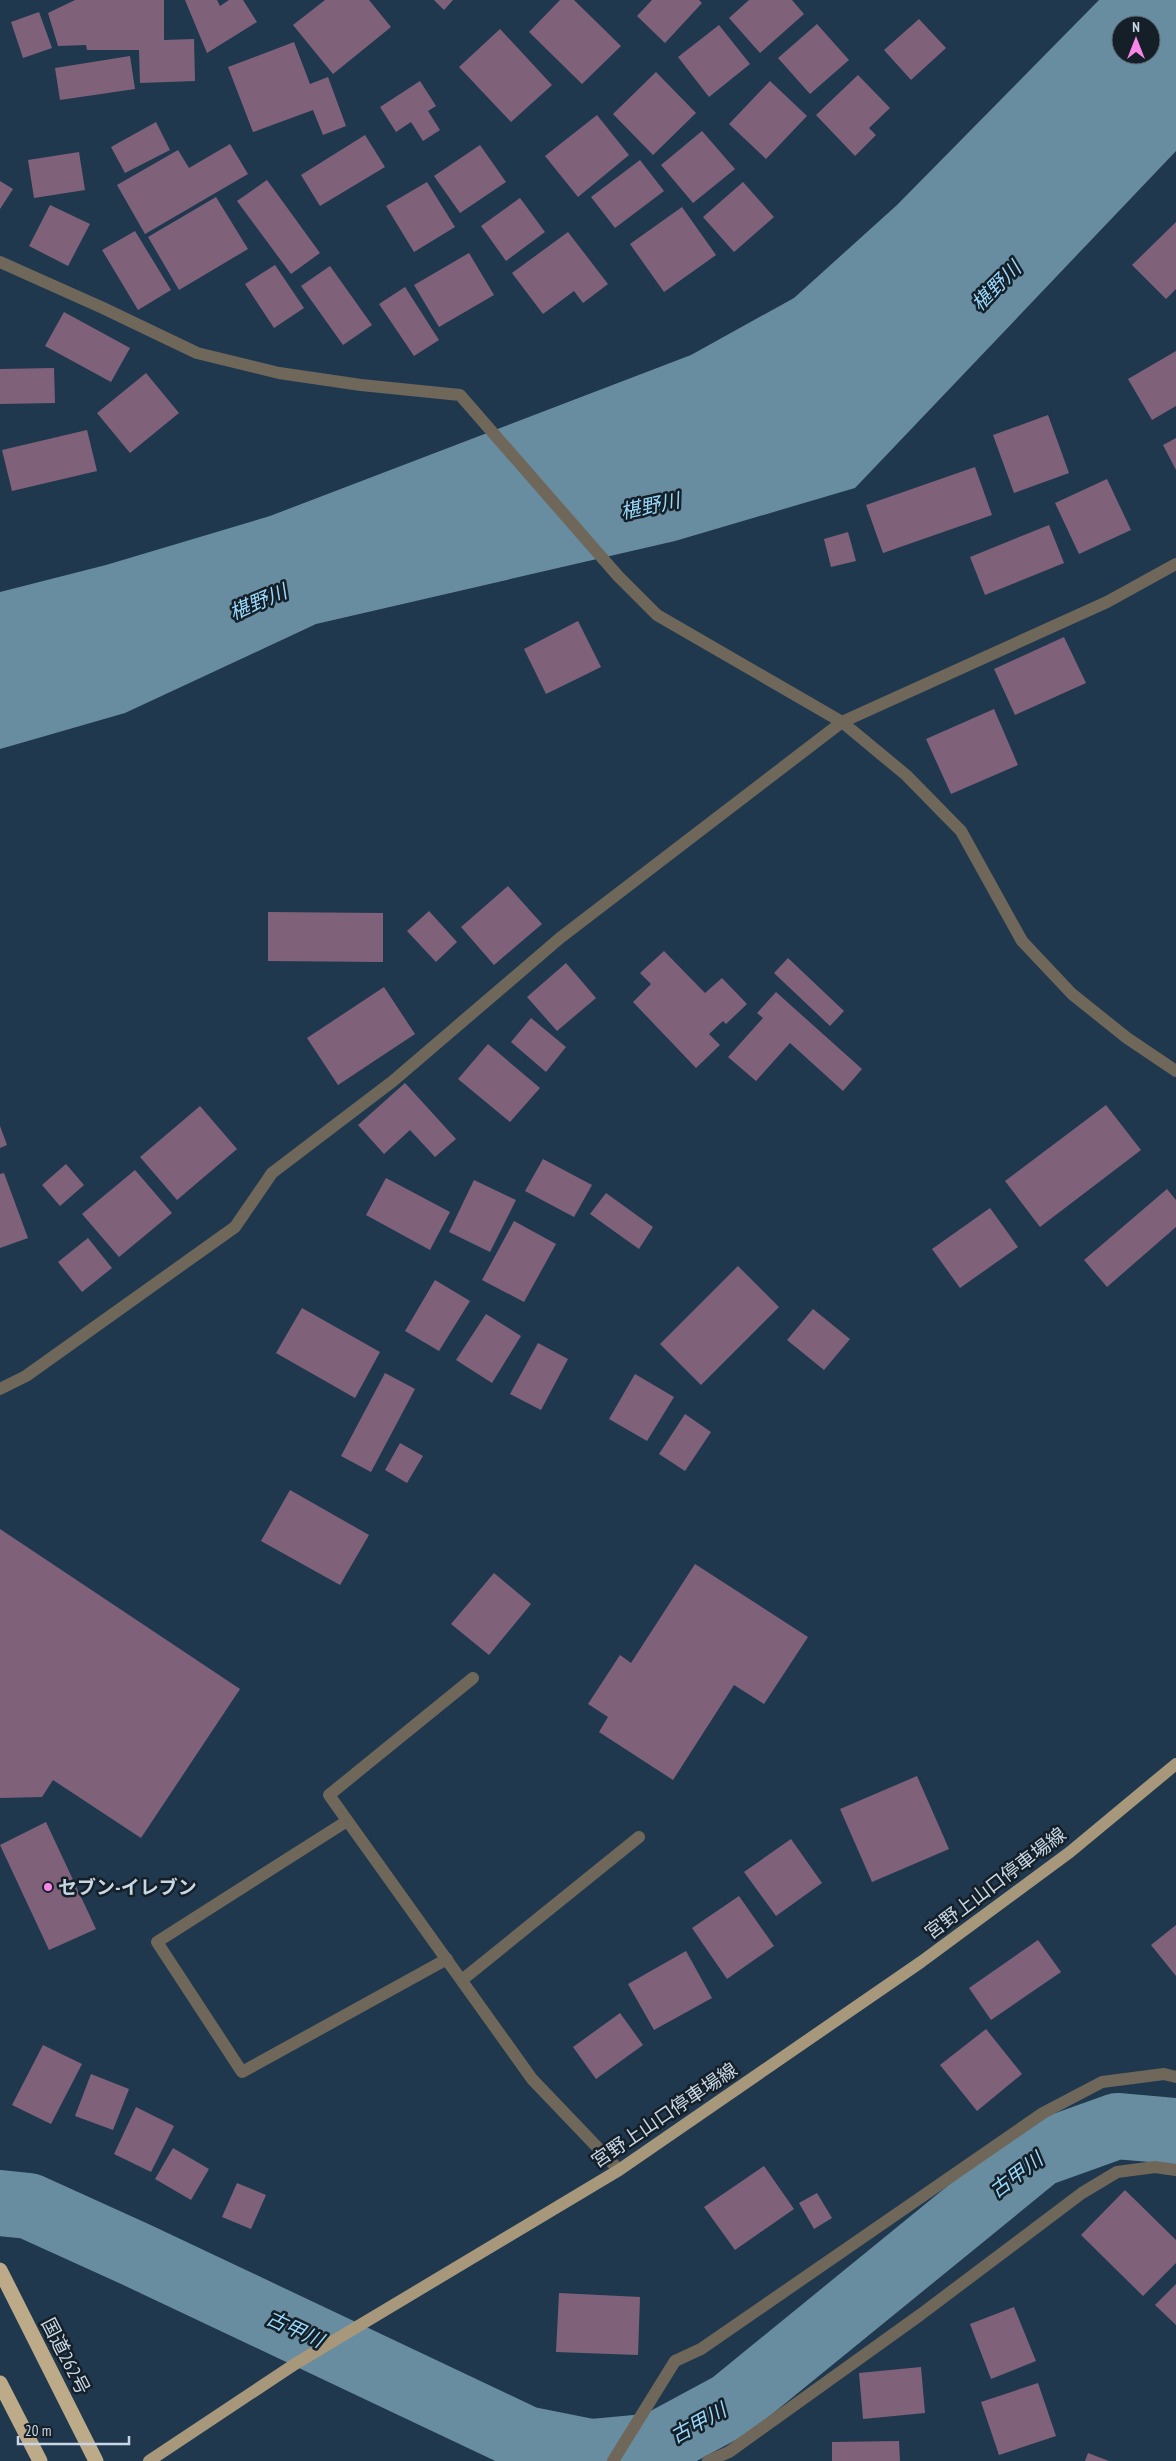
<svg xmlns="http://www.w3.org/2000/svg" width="1176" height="2461" font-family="'PT Sans Narrow','Noto Sans JP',sans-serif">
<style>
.water{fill:#688da1;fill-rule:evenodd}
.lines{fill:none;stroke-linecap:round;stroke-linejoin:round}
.river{stroke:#688da1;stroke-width:66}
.building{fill:#7f627a}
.minor{stroke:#6f675a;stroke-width:12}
.major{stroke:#a7977b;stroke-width:12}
.highway{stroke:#bcaa88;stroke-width:15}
.poi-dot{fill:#fa87e8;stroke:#141f28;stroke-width:2}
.labels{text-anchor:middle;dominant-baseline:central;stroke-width:5;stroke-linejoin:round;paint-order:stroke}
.street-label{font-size:19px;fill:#c9d7e5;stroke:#141f28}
.poi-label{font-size:19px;font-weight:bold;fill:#c9d7e5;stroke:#141f28;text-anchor:start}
.water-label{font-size:20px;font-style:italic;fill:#98d8fb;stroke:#141f28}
</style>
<rect width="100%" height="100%" fill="#20384e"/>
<path class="water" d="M1099,0h77v151l-321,337 -180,53 -359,83 -191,89 -125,36v-157l106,-27 164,-49 421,-161 103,-57 103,-93zM1121,25h30v30h-30z"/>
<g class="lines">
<path class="river" d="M0,2203l29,3 108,49 389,184 65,13 64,-6 76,-41 308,-251 78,-28 59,5"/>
</g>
<path class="building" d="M75,0h89v40l30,-1 1,42 -55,2 -1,-33h-52l-1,-5 -28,1 -10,-33z
M185,0h32l3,6 9,-6h14l14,22 -50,31z
M325,0h44l22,27 -58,47 -40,-49z
M434,0h19l-9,10z
M560,0h14l47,46 -39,38 -53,-52z
M652,0h47l3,3 -37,40 -28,-27z
M749,0h43l12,14 -44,39 -31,-35z
M39,12l13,36 -29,10 -12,-36z
M919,19l27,29 -35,32 -27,-30z
M817,24l32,36 -39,34 -32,-36z
M719,25l31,39 -41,33 -31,-40z
M500,29l52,56 -41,37 -52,-55z
M294,42l16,42 18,-7 18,49 -23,9 -10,-25 -60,22 -25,-65z
M130,56l5,33 -75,11 -5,-32z
M656,72l40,41 -43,42 -40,-41z
M858,75l32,33 -21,20 7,7 -21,21 -39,-41z
M420,81l16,25 -8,5 12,19 -17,11 -12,-19 -15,10 -16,-25z
M770,81l37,35 -41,43 -37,-35z
M597,115l32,40 -51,42 -33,-41z
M156,122l14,28 -45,23 -14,-26z
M702,131l33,38 -42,34 -32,-38z
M365,135l20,32 -65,39 -19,-31z
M230,144l18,30 -103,60 -28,-49 61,-35 11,18z
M480,145l26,37 -46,31 -26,-37z
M79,152l6,38 -51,8 -6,-38z
M640,160l24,31 -49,37 -24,-31z
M267,180l53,73 -29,21 -54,-73z
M0,181l13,8 -13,20z
M427,182l28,45 -41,25 -28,-46z
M743,182l31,35 -40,35 -31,-35z
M216,197l32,52 -69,41 -31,-53z
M520,198l25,34 -39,29 -25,-35z
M50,205l40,19 -22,42 -39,-20z
M682,207l34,48 -52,37 -34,-48z
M1176,222v67l-10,10 -34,-34z
M135,231l36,59 -33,20 -36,-60z
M568,232l40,52 -25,19 -9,-12 -31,23 -31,-41z
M469,253l25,42 -55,32 -25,-42z
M275,265l29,43 -30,20 -29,-44z
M330,266l42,59 -29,20 -42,-59z
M405,287l34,53 -25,16 -35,-52z
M64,312l66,36 -19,34 -66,-36z
M1176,351v55l-24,14 -24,-41z
M54,368l1,35 -55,1v-35z
M146,373l33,40 -49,40 -33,-40z
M1048,415l21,58 -55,20 -21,-58z
M87,430l10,41 -85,20 -10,-41z
M1176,438v32l-13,-25z
M975,467l17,48 -109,38 -17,-48z
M1107,479l24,51 -52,24 -24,-51z
M1049,525l15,38 -79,32 -15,-38z
M848,532l8,29 -25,6 -7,-28z
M578,621l23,46 -55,27 -22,-45z
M1064,637l22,46 -71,32 -21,-46z
M994,709l24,56 -67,29 -25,-55z
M508,886l34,38 -48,41 -33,-38z
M429,911l28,31 -21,20 -29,-31z
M268,912l115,1v49l-115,-1z
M664,951l41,42 17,-15 25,26 -21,20 -3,-3 -14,13 11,11 -24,23 -63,-66 18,-18 -11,-11z
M788,958l56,53 -14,15 -56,-53z
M566,963l30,35 -39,33 -30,-34z
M384,987l31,47 -77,51 -31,-47z
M776,992l86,77 -19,22 -53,-48 -34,38 -28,-24 35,-39 -6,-5z
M531,1018l35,29 -20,25 -35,-30z
M488,1044l52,44 -30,34 -52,-43z
M405,1083l51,56 -21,18 -25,-27 -26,24 -26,-29z
M1106,1105l35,45 -101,77 -35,-46z
M200,1106l37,43 -60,51 -37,-43z
M0,1126l7,19 -7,3z
M543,1159l49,26 -18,32 -49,-26z
M66,1164l18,21 -24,21 -18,-21z
M135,1170l37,43 -53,44 -37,-43z
M4,1173l24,65 -28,10v-74z
M386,1178l64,34 -20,38 -64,-35z
M474,1180l42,20 -26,52 -41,-20z
M1167,1189l9,11v27l-69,60 -23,-27z
M606,1193l47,34 -14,22 -49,-35z
M990,1208l28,39 -58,41 -28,-39z
M514,1221l42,23 -32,58 -42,-22z
M88,1238l24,30 -30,24 -24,-30z
M738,1266l41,41 -78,78 -41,-41z
M435,1280l35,21 -31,50 -34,-20z
M302,1308l78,44 -25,46 -79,-45z
M813,1309l37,30 -26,31 -37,-30z
M486,1314l35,22 -29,47 -36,-23z
M538,1343l30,16 -27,51 -31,-16z
M385,1373l30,16 -44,83 -30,-16z
M635,1374l39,23 -27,44 -38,-22z
M685,1414l26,18 -26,39 -26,-17z
M400,1443l23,13 -16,27 -22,-13z
M290,1490l79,45 -29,50 -79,-44z
M0,1529l240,160 -99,149 -88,-58 -11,17 -42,1z
M695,1564l113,73 -44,67 -30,-19 -61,95 -74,-48 9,-15 -20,-13 32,-49 11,8z
M494,1573l37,31 -42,51 -38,-31z
M917,1776l32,73 -77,33 -32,-73z
M46,1822l50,107 -47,21 -49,-105z
M791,1839l31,44 -46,33 -32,-44z
M739,1896l35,50 -47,33 -35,-51z
M1176,1925v51l-25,-31z
M1038,1940l23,32 -70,48 -22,-32z
M686,1951l26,47 -58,32 -26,-46z
M620,2013l23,32 -47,34 -23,-32z
M986,2029l36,45 -45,37 -37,-46z
M43,2045l39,19 -31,60 -39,-19z
M91,2074l38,15 -16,41 -38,-14z
M136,2107l38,19 -23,46 -37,-18z
M173,2148l36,21 -18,31 -36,-21z
M764,2166l30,43 -59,41 -31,-43z
M237,2183l29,12 -15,34 -29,-12z
M1125,2190l51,50v23l-33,33 -62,-61z
M817,2193l15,25 -18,11 -15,-26z
M1176,2284v41l-21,-20z
M559,2293l81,4 -2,58 -82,-3z
M1014,2307l22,54 -45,18 -21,-55z
M921,2367l4,46 -62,6 -4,-46z
M1038,2383l18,53 -57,19 -18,-53z
M899,2441l1,20h-68v-19z
M1088,2453l21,8h-24z"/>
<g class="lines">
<path class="minor" d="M0,262l103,46 94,45 82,20 82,12 99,10 158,181 39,39 185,107 64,53 55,56 61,110 50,53 55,44 49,33
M0,1389l26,-13 209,-149 37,-54 121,-92 167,-143 282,-216 265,-120 69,-38
M473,1678l-144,117 203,284 87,91
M347,1821l-190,121 85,130 205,-113
M462,1980l177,-143
M613,2461l62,-100 26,-12 342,-236 59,-31 62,-8 12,3
M708,2461l21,-9 191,-137 162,-122 35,-21 38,-5 21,3"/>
<path class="major" d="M149,2461l146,-97 324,-194 302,-208 149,-110 106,-88"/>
<path class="highway" d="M0,2270l96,191
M0,2383l40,78"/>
</g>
<circle class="poi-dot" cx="48" cy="1887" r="5"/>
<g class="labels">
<g class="street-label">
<text transform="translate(995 1883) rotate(-37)">宮野上山口停車場線</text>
<text transform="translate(664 2115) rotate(-34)">宮野上山口停車場線</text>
<text transform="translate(66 2356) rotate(63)">国道262号</text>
</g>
<g class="poi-label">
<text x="58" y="1887">セブン-イレブン</text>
</g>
<g class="water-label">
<text transform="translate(996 286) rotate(-45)">椹野川</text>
<text transform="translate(650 506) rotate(-12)">椹野川</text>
<text transform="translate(258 602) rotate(-23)">椹野川</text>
<text transform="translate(1016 2175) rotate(-37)">古甲川</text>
<text transform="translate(295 2329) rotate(25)">古甲川</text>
<text transform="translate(698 2423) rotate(-29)">古甲川</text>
</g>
</g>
<g transform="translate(1136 40)"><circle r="24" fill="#141f28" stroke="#5c6974"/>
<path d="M0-4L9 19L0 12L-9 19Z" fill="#fa87e8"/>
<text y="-8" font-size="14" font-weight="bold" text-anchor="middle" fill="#c9d7e5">N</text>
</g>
<path d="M18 2436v8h111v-8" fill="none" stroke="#c9d7e5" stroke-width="2.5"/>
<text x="25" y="2436" font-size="15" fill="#c9d7e5" stroke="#141f28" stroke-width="4" paint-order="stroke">20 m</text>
</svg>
